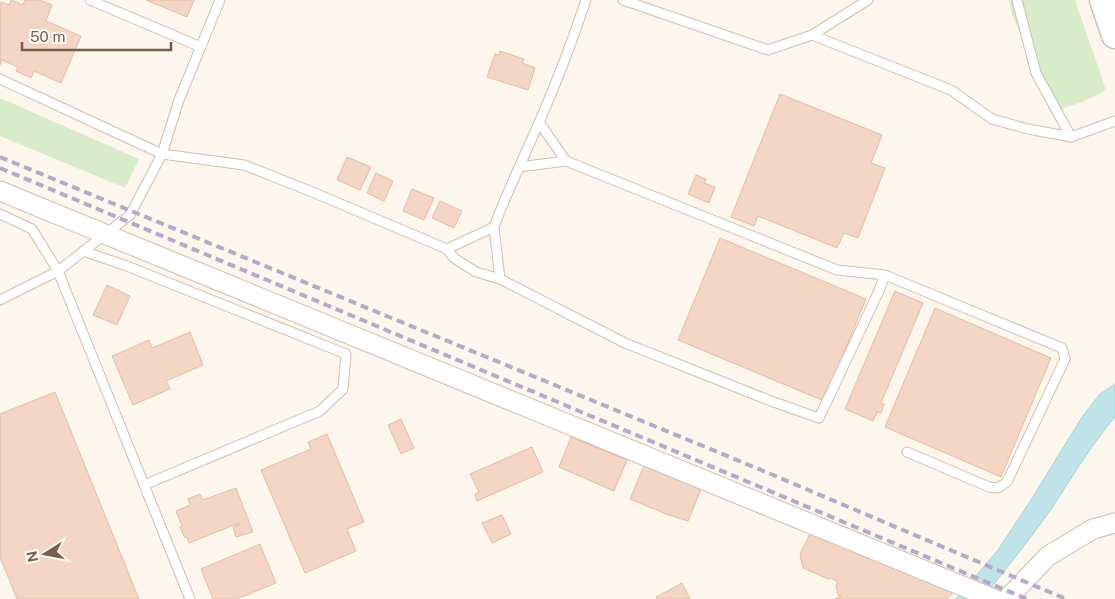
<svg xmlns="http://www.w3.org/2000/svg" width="1115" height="599" font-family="'Public Sans',sans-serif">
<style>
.green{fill:#d8ecc9}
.water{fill:#bfe3e8;stroke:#a5d3da}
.building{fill:#f3d5c3;stroke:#e6bba3}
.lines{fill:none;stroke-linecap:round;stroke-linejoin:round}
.service-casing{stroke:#d1beb0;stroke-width:11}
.minor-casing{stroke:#d1beb0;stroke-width:21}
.secondary-casing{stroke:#d6c0b0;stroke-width:29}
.service{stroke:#fff;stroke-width:9}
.minor{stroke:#fff;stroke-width:19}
.secondary{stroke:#fff;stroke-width:26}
.rail{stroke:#b9a8c9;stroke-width:4;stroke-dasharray:8 5;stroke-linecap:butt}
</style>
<rect width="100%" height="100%" fill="#fdf6ec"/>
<path class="green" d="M1009,0h66l31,90 -24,12 -29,10 -41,-98z
M0,98l139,61 -14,29 -125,-52z"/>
<path class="water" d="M1115,384v33c-24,28 -43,60 -63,91 -22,31 -46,61 -70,91h-26l42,-49 33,-50 51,-83 18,-23z"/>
<path class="building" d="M11,0l12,5 2,-5h15l12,5 -6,16 35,15 -20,47 -27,-12 -3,7 -15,-7 2,-4 -16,-7 -2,5v-61l1,-2 8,3z
M146,0h48l-7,17z
M500,51l24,8 -2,4 13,5 -7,22 -41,-13 8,-23 4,1z
M780,94l102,41 -11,28 14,5 -27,70 -14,-5 -7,15 -79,-32 -4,10 -23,-9z
M347,157l24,10 -11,23 -23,-10z
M376,173l17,8 -9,20 -17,-8z
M696,175l10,4 -2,4 11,4 -6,16 -21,-9z
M412,189l22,9 -10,22 -21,-9z
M440,201l22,10 -8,17 -22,-10z
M720,238l146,61 -42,102 -146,-61z
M107,285l23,11 -13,29 -24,-10z
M895,291l28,12 -42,100 3,1 -3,9 -4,-1 -4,9 -28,-12z
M935,308l116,50 -50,119 -116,-50z
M190,332l13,33 -37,16 4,8 -37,16 -21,-49 37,-16 3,8z
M55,392l84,207h-122l-17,-42v-143z
M401,419l13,29 -13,6 -13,-29z
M327,434l37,88 -17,7 9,22 -51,22 -44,-103 50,-21 -3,-7z
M571,437l56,23 -13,31 -55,-24z
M532,447l11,25 -66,29 -2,-7 4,-2 -9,-18z
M644,466l57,23 -13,32 -22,-7 -36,-15z
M236,488l17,44 -17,5 -3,-10 7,-3 -1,-1 -50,20 -2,-6 -2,1 -5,-11 2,-1 -6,-15 14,-6 -2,-6 12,-5 3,6z
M502,515l9,19 -19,9 -10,-20z
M810,534l144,58 -7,7h-112l6,-3 -3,-1 -2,-9 2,-4 -7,-4 -3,1 -25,-11 -3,-14z
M260,544l16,39 -39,16h-24l-12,-30z
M682,583l8,16h-33l-1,-2z"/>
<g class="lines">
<g class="service-casing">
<path id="service" d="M90,0l111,47
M623,0l145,50 44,-15 139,55 41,29 36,10 43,8 44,-16
M1017,0l19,73 35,64
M812,35l56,-35
M0,79l162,75 82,11 66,26 137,58 47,-22c13,-35 29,-68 44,-102 18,-41 34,-83 48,-125
M519,167l47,-6
M0,214l32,15 26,42 132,328
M494,227l6,52
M447,249l7,9 22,14 24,7 125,64 146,58 48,17 59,-125 7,-18 -48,-5 -271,-109 -27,-39
M83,251l44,15 219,88 -3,35 -23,22 -176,74
M885,275l177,73 3,11 -58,123 -9,6 -9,-1 -82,-35
M0,300l58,-29 72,-56 32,-61 17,-54 41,-100"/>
</g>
<g class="minor-casing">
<path id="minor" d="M0,191l994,408
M1007,599l41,-43 45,-27 22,-6"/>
</g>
<g class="secondary-casing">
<path id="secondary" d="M1103,0l12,35"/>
</g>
<use href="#service" class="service"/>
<use href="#minor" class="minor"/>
<use href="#secondary" class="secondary"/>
<path class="rail" d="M0,157l754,310 312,132
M0,168l1027,431"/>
</g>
<g transform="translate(45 554) rotate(259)" stroke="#fffaf3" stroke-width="4" paint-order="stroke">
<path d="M0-4L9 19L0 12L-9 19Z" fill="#7a5c4d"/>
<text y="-8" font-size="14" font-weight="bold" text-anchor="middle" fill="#7a5c4d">N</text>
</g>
<path d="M22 42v8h149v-8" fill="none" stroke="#7a5c4d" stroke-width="2.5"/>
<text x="30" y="42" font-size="15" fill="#7a5c4d" stroke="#fffaf3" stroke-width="4" paint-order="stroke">50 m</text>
</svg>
